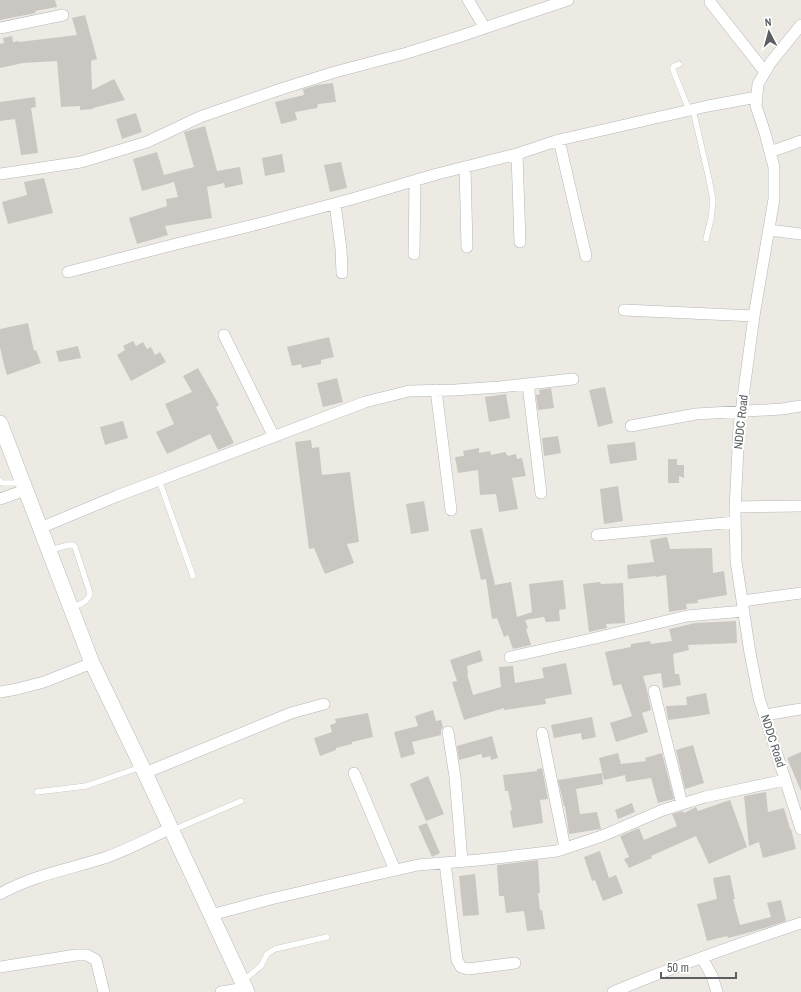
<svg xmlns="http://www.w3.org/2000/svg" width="801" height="992" font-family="'Archivo Narrow',sans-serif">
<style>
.building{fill:#cac7c2}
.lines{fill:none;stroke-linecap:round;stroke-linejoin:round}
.lane-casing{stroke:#b3b6b9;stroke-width:6}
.street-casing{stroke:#b3b6b9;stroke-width:12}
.secondary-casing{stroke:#b4b8bc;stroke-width:16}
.lane{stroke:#fff;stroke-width:5.5}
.street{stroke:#fff;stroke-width:11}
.secondary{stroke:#fff;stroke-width:15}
.labels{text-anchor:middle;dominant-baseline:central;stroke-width:4;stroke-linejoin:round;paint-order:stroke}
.street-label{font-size:12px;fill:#5b5f62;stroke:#fff}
</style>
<rect width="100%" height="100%" fill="#edeae3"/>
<path class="building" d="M0,0h55l2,7 -22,4 1,2 -36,7z
M85,15l12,44 -6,2 1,29 22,-11 11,21 -32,8v1l-13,1v-4l-19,1 -4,-46 -34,2 -23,5v-24l4,-1 -1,-5 9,-2 1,6 6,-1v1l58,-7 -5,-17z
M333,83l3,19 -18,2 -1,4 -22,4 2,8 -16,4 -6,-22 29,-7 -1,-6 14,-4z
M35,97l1,10 -5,1 7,45 -17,2 -6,-36 -15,2v-19z
M136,113l6,19 -20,7 -6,-20z
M205,126l12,45 23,-4 3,17 -18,4 -1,-5 -17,4 5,31 -47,8 3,9 -31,9 -8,-26 38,-12 -1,-7 12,-2 -4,-15 -32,9 -9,-32 24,-7 7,23 30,-8 -10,-35z
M282,154l3,18 -20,4 -3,-18z
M341,162l6,26 -17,4 -6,-27z
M44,178l9,35 -45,11 -6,-22 25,-7 -3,-13z
M28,323l6,28 2,-1 5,13 -34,12 -3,-10 -4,-18v-18z
M329,337l5,20 -13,3v4l-19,4 -1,-4 -9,2 -5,-19z
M133,341l3,5 7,-4 4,7 4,-2 4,8 5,-3 6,10 -35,19 -14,-26 8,-5 -2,-4z
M78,346l3,12 -22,4 -3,-11z
M198,368l21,37 -3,2 18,36 -16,7 -8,-16 -43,20 -11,-22 18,-8 -9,-20 27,-12 -9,-16z
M337,378l6,24 -20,5 -6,-24z
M605,387l8,36 -15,4 -9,-37z
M551,388l3,20 -16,2 -2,-15 4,-1 -1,-4z
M506,394l4,24 -21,4 -4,-25z
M123,421l5,17 -23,7 -5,-18z
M558,436l3,17 -17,3 -2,-18z
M311,440l1,8 7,-1 3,28 28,-3 9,70 -12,2 7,19 -29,11 -11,-26 -5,1 -14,-107z
M635,442l2,18 -27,4 -3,-19z
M479,448v5l11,-2 1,4 14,-3 3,4 8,-2 1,5 5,-1 4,18 -14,2 6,31 -19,3 -3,-18 -16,1 -2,-25 -20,3 -3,-16 9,-1 -1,-5z
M668,459h9v6h7v13l-5,-2v7h-11z
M618,486l5,35 -19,3 -4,-35z
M424,501l5,30 -18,3 -5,-30z
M482,528l13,57 16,-3 6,35 15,-5 -3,-28 34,-4 3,29 -7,1 1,11 -14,1 -2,-5 -19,3 3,8 -2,1 5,16 -18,4 -5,-14 -4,2 -7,-19 -5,1 -6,-40 -5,1 -11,-50z
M667,537l3,12 42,-1 1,25 11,-2 3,24 -30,5 1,3 -12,1 1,5 -18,3 -3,-37 -10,2v-1l-28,3 -1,-14 27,-3 -4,-22z
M600,582l1,2 22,-1 2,40 -19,1 1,4 -18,4 -6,-48z
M736,621l1,22 -49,2 1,5 -16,4 2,20h4l2,11 -18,3 -2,-15 -18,3 4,14 4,20 -9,3 6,19 -32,10 -6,-19 22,-7 -11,-32 -8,2 -8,-34 26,-5v-3l19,-3 1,3 21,-3 -3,-12 26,-6z
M480,650l3,11 -16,5 1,8h-1l6,21 28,-8 -2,-20 14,-1 2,17 29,-5 -2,-10 24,-5 6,31 -27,5 1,5 -42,6v-2l-40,12 -12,-38 5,-1 -7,-21z
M706,693l4,21 -25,4 -17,2 -2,-14 21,-1 -1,-8z
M433,710l3,11 5,-1 2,7 -2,3v5l-29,7 3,12 -14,4 -7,-26 24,-6 -3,-10z
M368,713l5,24 -21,5v2l-16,4v2l-16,6 -6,-18 18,-6 -2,-7 6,-2 -1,-4z
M592,717l4,20 -14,3 -1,-7 -27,5 -3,-13z
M492,736l6,22 -7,2 -1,-4 -7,2 -2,-4 -22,6 -2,-14z
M693,745l11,38 -19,6 -9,-39z
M801,752v39l-14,-33z
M618,753l3,11 25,-3 -1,-3 17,-5 12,46 -16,4 -7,-25 -25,4 -1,-7 -21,5 -5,-22z
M542,768l6,31 -8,1 3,23 -30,5 -3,-17 2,-1 -4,-19h-3l-2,-16 34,-4v-2z
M602,773l1,11 -27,5 4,25 17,-2 4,17 -32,5 -4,-28h-1l-6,-26z
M428,776l16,38 -18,7 -16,-37z
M766,792l2,20 16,-4 6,21h1l5,20 -33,9 -4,-16 -10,4 -5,-50z
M730,800l17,47 -38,17 -13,-28 -45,20 1,2 -23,10 -5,-9 5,-2 -9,-21 19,-8 5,12 33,-14 -5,-12 11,-3 1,2 12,-6 2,4z
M632,803l3,9 -17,7 -3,-9z
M427,823l13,30 -8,4 -14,-31z
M600,851l9,27 7,-3 7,18 -20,8 -8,-21 -3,1 -8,-24z
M538,860l2,33h-2l2,17h2l3,19 -18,2 -3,-20 -18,2 -2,-17h-5l-2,-31z
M475,874l4,41 -16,1 -4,-40z
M730,875l5,24h-2l7,26 31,-8 -4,-14 14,-3 5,21 -31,10 -27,7 -1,-2 -20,5 -10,-37 20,-5 -4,-21z"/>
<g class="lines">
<g class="lane-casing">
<path id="lane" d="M679,64l-6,3v3l16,40
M693,110l16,69 4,21 -2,19 -5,20
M159,480l34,96
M0,481l2,2h19
M50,550l19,-5h4l2,2 15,46c-1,9 -11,11 -19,15
M37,792l49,-6 55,-19
M173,830l68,-29
M244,980l17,-14 6,-12 8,-5 52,-12"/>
</g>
<g class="street-casing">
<path id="street" d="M468,0l17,28
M710,2l55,70
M801,25l-30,37 -13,22 -2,22 9,27 9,34v32l-20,117 -15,111 -4,84 1,50 14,92 9,45 42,131
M0,28l63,-13
M559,140l27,116
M770,152l31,-11
M517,154l3,88
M465,167l2,80
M0,174l81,-12 66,-20 53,-25 81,-28 54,-17 72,-19 54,-17 56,-19 51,-17
M335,204l6,45 1,24
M769,230l32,4
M414,254l1,-73
M68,272l108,-28 86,-21 90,-24 85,-25 80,-20 42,-14 149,-34 49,-9
M624,310l130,6
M224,335l50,102
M528,384l13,109
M436,390l15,120
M631,426l65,-12 86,-5 19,-3
M0,499l25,-9
M735,507l66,-1
M40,528l77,-32 248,-94 44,-11 46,-1 45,-3 73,-8
M597,535l138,-13
M742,601l59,-8
M510,657l90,-20 87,-21 57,-5
M654,691l28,113
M0,692l17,-3 27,-7 48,-19
M765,715l36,-6
M448,732l7,45 7,84
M542,733l23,115
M145,773l146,-60 33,-9
M354,773l41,97
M445,863l12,97 4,7 7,2 47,-6
M0,894c33,-19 71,-25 107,-37 22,-8 43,-19 64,-29
M211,915l60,-16 94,-22 53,-12 61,-5 78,-9 45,-15 61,-26 19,-6 23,-7 80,-17
M702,958l10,18 5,16
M0,967l76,-12h11l9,5 8,32
M221,992l24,-4
M613,992c62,-26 125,-48 188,-69"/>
</g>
<g class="secondary-casing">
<path id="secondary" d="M0,423l92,240 53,110 102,219"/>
</g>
<use href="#lane" class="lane"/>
<use href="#street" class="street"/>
<use href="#secondary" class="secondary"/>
</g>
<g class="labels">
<g class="street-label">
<text transform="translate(741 422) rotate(-84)">NDDC Road</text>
<text transform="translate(773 741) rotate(72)">NDDC Road</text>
</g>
</g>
<g transform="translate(769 32) rotate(354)" stroke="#ffffff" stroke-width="3" paint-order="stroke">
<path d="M0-3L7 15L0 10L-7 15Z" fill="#5b5f62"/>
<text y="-6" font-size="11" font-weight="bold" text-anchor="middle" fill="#5b5f62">N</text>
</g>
<path d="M661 972v6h75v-6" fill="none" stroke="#5b5f62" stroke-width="2"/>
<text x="667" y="972" font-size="12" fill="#5b5f62" stroke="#ffffff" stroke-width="3" paint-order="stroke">50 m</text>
</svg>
